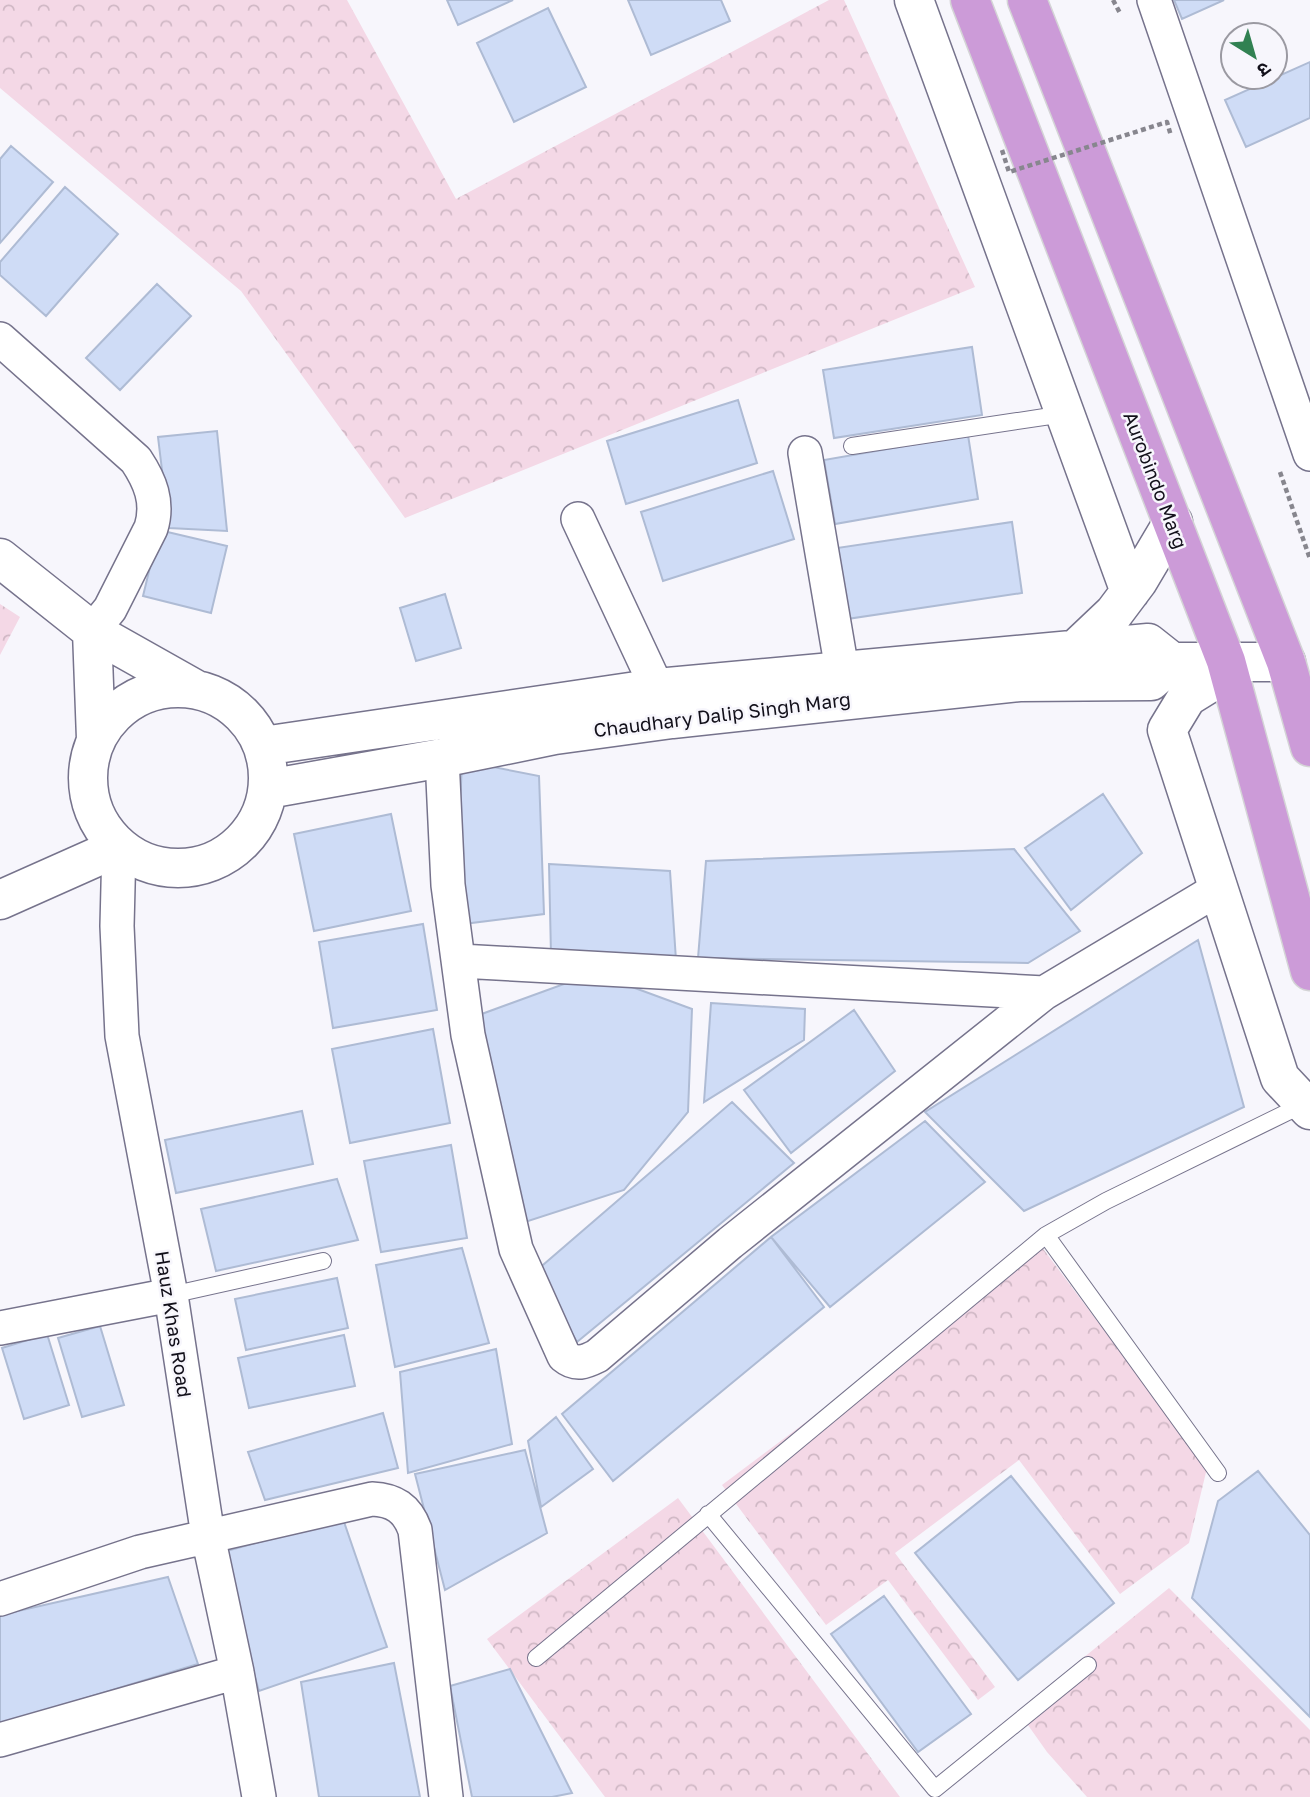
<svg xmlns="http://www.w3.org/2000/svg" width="1310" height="1797" font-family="'Golos Text','Noto Sans Devanagari',sans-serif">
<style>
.park{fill:url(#park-crowns)}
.building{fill:#cfdcf6;stroke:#aebbd4;stroke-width:2}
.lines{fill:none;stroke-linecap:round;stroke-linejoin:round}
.service-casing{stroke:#76738c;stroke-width:18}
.minor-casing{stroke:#76738c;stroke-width:36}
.tertiary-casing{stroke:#76738c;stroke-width:41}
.trunk-casing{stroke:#d4d4d6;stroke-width:41}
.path{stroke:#87868e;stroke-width:4.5;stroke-dasharray:5 3.5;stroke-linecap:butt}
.service{stroke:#fff;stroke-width:16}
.minor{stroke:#fff;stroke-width:33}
.tertiary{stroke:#fff;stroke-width:38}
.trunk{stroke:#cc9bd8;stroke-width:38}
.path-bridge{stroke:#87868e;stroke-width:4.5;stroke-dasharray:5 3.5;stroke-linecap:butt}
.labels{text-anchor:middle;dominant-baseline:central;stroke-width:5;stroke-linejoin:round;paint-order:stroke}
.street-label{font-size:19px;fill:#12101a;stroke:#f7f6fc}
</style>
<defs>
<pattern id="park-crowns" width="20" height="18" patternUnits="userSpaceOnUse" patternTransform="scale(1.75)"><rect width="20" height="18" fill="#f4d8e6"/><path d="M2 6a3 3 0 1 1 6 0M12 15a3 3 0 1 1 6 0" fill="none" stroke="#d0b8c5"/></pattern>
</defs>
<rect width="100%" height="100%" fill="#f7f6fc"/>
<path class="park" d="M0,0h347l109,199 373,-199h15l131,287 -570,231 -164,-227 -241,-203z
M0,604l20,13 -20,38z
M1041,1246l166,222 -18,75 -69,51 -101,-134 -124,93 100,134 -17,13 -90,-120 -62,45 -104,-140z
M678,1498l222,299h-295l-118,-158z
M1169,1588l141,142v67h-223l-40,-45 -29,-41z"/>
<path class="building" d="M447,0h66l-55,25z
M628,0h93l9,21 -79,34z
M1174,0h50l-42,19z
M548,8l38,79 -72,35 -37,-79z
M1310,62v56l-64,29 -21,-47z
M11,146l42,36 -53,61v-84z
M65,187l53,47 -72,82 -46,-41v-13z
M157,284l34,32 -71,74 -34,-32z
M972,347l10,68 -148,23 -11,-68z
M738,400l19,63 -131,41 -19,-63z
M217,431l10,100 -58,-3 -11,-91z
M968,435l10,64 -143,25 -11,-64z
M773,471l21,68 -131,42 -22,-69z
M1012,522l10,71 -175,26 -10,-71z
M159,530l68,16 -16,67 -68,-17z
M445,594l16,54 -45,13 -16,-53z
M462,761l77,15 5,138 -89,11z
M1103,794l39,59 -71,57 -46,-62z
M391,814l20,97 -97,20 -20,-97z
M1014,849l66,82 -52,32 -330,-5 8,-97z
M549,864l121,7 6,89 -125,-5z
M423,924l14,86 -104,18 -14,-86z
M1198,940l46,167 -220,104 -99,-99z
M594,973l98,36 -4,103 -64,78 -102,33 -43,-208z
M711,1003l94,6 -1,31 -100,62z
M854,1010l41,61 -104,82 -47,-63z
M433,1029l17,94 -100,20 -18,-94z
M732,1102l62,61 -217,179 -41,-71z
M302,1111l11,53 -137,29 -11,-53z
M925,1121l60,61 -155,125 -59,-70z
M451,1145l16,93 -86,14 -17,-91z
M337,1179l21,61 -142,31 -15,-62z
M771,1237l53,70 -211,174 -51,-67z
M462,1248l27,95 -94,24 -19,-102z
M337,1278l11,50 -102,22 -11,-51z
M100,1326l24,79 -42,12 -24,-79z
M47,1334l22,71 -45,14 -22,-71z
M344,1335l11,51 -106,22 -11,-50z
M496,1349l16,95 -104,29 -8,-101z
M383,1413l15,55 -133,32 -17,-48z
M556,1417l37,52 -52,38 -13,-66z
M525,1450l22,83 -102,57 -30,-116z
M1258,1471l52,64v182l-118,-119 26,-97z
M1011,1476l103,127 -96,77 -103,-127z
M343,1519l44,128 -128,44 -40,-138z
M168,1577l30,87 -198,60v-109z
M884,1596l87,118 -53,38 -87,-118z
M394,1663l26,134h-101l-18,-115z
M510,1669l62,124 -20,4h-80l-22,-111z"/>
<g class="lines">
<g class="service-casing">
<path id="service" d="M852,446l212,-32
M1046,1235l172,238
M171,1295l152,-34
M708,1514l227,275 153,-124
M536,1658l510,-423 60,-34 198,-97"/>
</g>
<g class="minor-casing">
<path id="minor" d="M1154,0l156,454
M0,339l136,121c14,21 23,42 15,68l-41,81 -18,22
M805,453l37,217
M578,519l79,169
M442,758l6,127 20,150 48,214 48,107c12,10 21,6 33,0l133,-113 314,-250 174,-104
M119,847l-2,79 5,110 49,259 37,241 29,136 22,125
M460,961l584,32
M0,1328l171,-33
M0,1599l140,-47 232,-53c22,1 35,9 43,31l31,267
M0,1740l237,-68"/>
</g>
<g class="tertiary-casing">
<path id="tertiary" d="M914,0l216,592
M0,558l92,73 103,58
M92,631l4,108
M1076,649l38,-36 24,-32 35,-59
M1229,671l-42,26 -20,33 113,348 30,32
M88 778a90 90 0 1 1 180 0a90 90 0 1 1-180 0Z
M263,746l394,-58 491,-45 24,19h114
M268,789l174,-31 113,-23 117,-16 347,-37 132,-1 21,-19
M0,900l119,-53"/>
</g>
<g class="trunk-casing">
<path id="trunk" d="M970,0l256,661 84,310
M1027,0l259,662 24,85"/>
</g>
<path class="path" d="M1113,0l8,15
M1280,472l30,87"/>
<use href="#service" class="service"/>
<use href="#minor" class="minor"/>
<use href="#tertiary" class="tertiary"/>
<use href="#trunk" class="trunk"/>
<path class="path-bridge" d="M1002,150l7,22 158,-50 4,14"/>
</g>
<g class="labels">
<g class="street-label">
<text transform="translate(1156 480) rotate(69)">Aurobindo Marg</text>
<text transform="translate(722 714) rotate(-7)">Chaudhary Dalip Singh Marg</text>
<text transform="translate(174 1324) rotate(81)">Hauz Khas Road</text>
</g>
</g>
<g transform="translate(1254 56) rotate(143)"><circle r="33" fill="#f7f6fc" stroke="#9b9aa2" stroke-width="2"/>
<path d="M0-5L12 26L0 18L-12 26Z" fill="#318152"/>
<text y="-10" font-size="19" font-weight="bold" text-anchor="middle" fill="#12101a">उ</text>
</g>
</svg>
